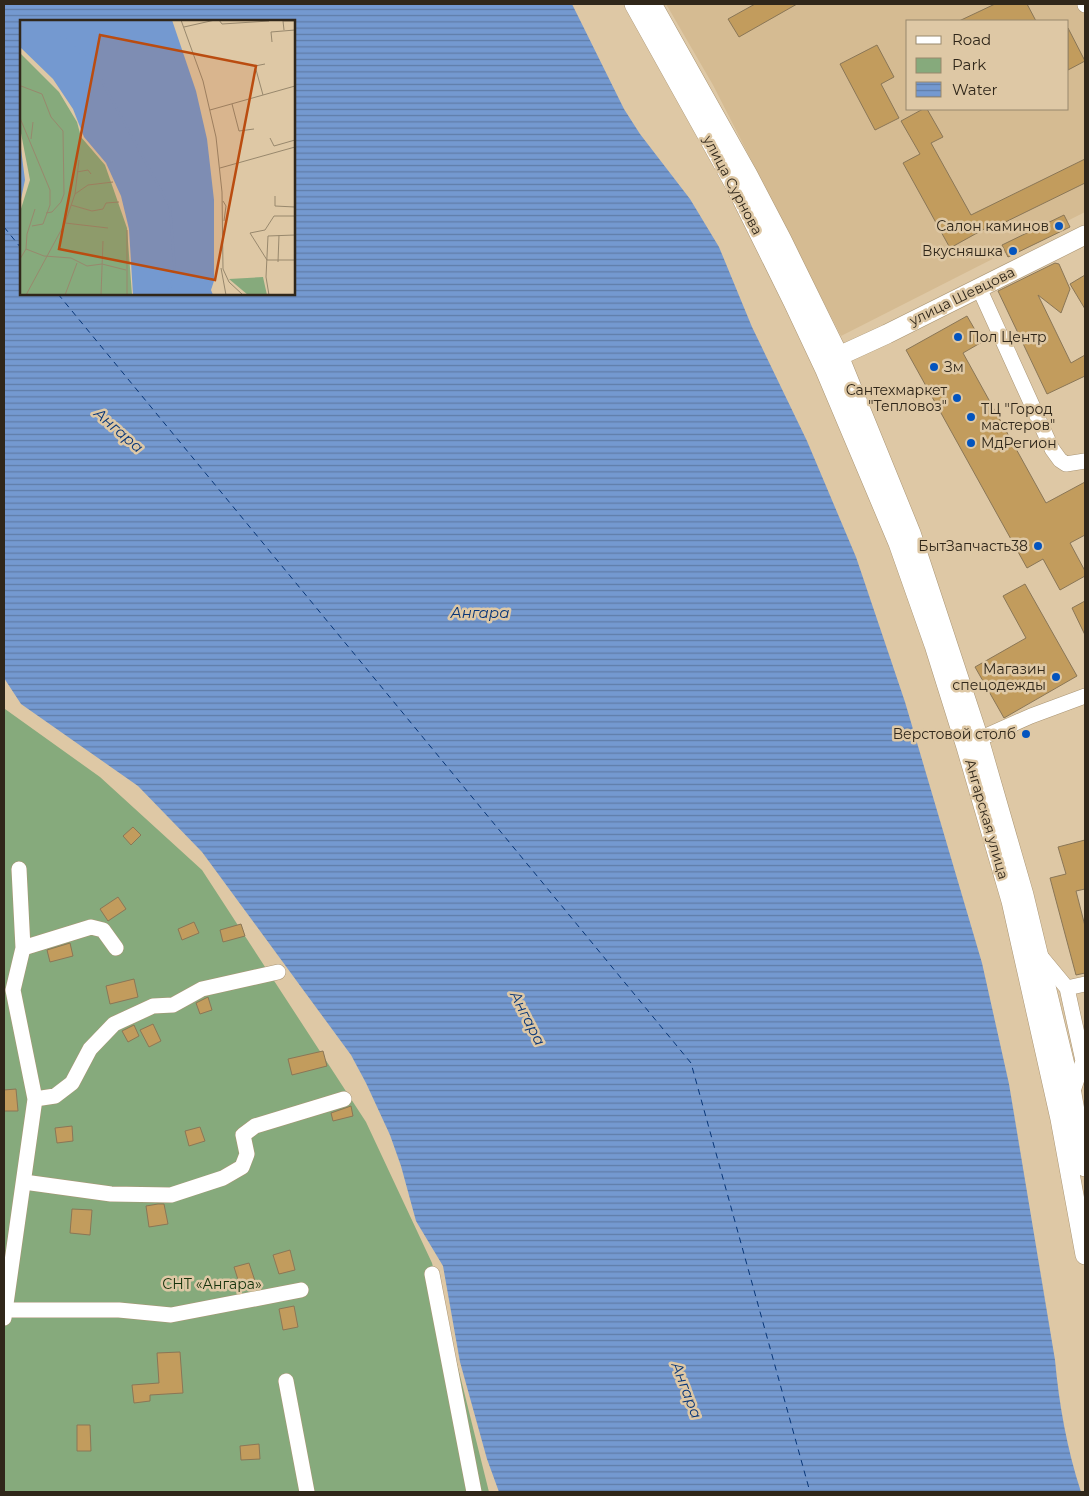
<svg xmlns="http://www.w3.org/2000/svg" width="1089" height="1496" font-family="Montserrat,sans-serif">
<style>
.built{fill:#d5bb92;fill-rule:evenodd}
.green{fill:#86aa7c}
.water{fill:url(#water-rules);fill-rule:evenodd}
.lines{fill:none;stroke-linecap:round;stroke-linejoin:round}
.ferry{stroke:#083678;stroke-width:1;stroke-dasharray:6 5;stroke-linecap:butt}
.building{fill:#c29c5d;stroke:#8a7656}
.minor-casing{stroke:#aa9574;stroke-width:16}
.major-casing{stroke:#aa9574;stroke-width:20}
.minor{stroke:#fff;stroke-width:15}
.major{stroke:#fff;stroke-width:19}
.poi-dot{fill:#0354be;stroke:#dec8a5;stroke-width:2}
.labels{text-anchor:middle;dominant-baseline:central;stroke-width:5;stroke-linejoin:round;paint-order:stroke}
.street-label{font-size:14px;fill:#30271a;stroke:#dec8a5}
.poi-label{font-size:14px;fill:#30271a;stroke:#dec8a5;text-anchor:end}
.park-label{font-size:14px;fill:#16330c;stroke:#dec8a5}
.water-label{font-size:15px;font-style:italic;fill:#083678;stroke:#dec8a5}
.inset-river{fill:none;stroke:#7499d0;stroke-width:2.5}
.inset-road{fill:none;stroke:#98886d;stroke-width:1}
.view{fill:#ba4c10;fill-opacity:0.15;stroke:#ba4c10;stroke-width:2.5}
.inset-edge{fill:none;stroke:#30271a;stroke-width:2.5}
</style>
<defs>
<pattern id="water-rules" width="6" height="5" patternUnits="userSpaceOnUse" patternTransform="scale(1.25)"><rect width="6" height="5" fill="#7499d0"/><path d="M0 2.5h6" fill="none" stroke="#607da8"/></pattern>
</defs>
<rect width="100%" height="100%" fill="#dec8a5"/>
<path class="built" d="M666,4h419v208l-244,124 -128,-251zM908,21h160v88h-160z"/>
<path class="green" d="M4,706l1,3 95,68 102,93 164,252 66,141 57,229h-485z"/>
<path class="water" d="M4,4h568l52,105 16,25 50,65 29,48 33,80 55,114 49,116 49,145 77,261 27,121 46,276c4,44 12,89 26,132h-582l-12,-33 -27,-97 -17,-96 -27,-45 -15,-55 -11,-31 -24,-52 -15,-28 -149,-203 -64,-66 -117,-82 -17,-26zM21,21h273v273h-273z"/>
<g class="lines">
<path class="ferry" d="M4,227l17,21
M58,294l633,769 119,429"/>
</g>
<path class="building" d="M755,4h42l-58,33 -11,-18z
M995,4h32l9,17h-77z
M1068,28l17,33 -17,9z
M877,45l17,32 -13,7 18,34 -24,12 -35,-66z
M923,109h4l16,28 -12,6 40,72 114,-56v24l-98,48 -1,-3 -36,20 -47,-85 17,-9 -19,-33z
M1064,215l6,12 -62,30 -6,-12z
M1055,263l4,1 11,25 -9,24 -23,-18 33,68 14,-8v21l-38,18 -49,-103z
M1085,275v34l-15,-25z
M967,316l15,26 -19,11 83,150 39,-21v53l-15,8 15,28v5l-25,14 -17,-31 -16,9 -121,-218z
M1025,584l52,92 -73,42 -29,-51 51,-29 -23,-42z
M1085,601v34l-13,-27z
M133,827l8,8 -10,10 -8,-9z
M1085,840v49l-9,2 9,35v47l-9,2 -26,-97 16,-4 -8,-27z
M118,897l8,12 -18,12 -8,-12z
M194,922l5,11 -17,7 -4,-11z
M241,924l4,12 -22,6 -3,-12z
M70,943l3,13 -23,6 -3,-12z
M134,979l4,18 -28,7 -4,-18z
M208,997l4,13 -12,4 -4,-11z
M153,1024l8,17 -12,6 -9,-17z
M134,1025l5,11 -11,6 -6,-11z
M323,1051l4,15 -35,9 -4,-16z
M16,1089l2,22h-14v-21z
M351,1106l2,10 -20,5 -2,-8z
M72,1126l1,15 -16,2 -2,-15z
M200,1127l5,14 -16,5 -4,-15z
M158,1204h6l4,20 -19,3 -3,-21z
M72,1209l20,1 -2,25 -20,-2z
M290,1250l5,20 -16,4 -6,-19z
M249,1263l6,18 -15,5 -6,-19z
M294,1306l4,21 -15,3 -4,-21z
M180,1352l3,41 -33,2v6l-16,2 -2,-18 27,-2 -2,-30z
M77,1425h13l1,26h-14z
M259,1444l1,15 -19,1 -1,-14z"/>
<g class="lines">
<g class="minor-casing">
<path id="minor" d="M1085,4v1
M979,288l73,161 8,11 6,4 19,-3
M979,739l52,-23 54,-20
M23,948l68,-21 12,3 13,18
M1038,953l29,35 16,73 -11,33
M1067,988l18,-4
M35,1099l20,-3 17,-13 18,-34 24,-25 39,-18 20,-1 29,-16 76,-17
M24,1182l87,12 60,1 52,-17 19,-11 5,-13 -4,-19 12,-9 89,-27
M432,1274l42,218
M6,1310h113l52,5 130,-25
M4,1318l31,-219 -22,-109 10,-42 -4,-79
M286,1381l21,111"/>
</g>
<g class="major-casing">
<path id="major" d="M634,4l102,183 57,115 32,68 73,173 36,102 32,102 45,154 49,218 25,136
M652,4l96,171 34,65 57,116 72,177 68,206 45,156 48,199 13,73
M839,356l48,-22 198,-99"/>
</g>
<use href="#minor" class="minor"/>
<use href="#major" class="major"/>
</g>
<g class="poi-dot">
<circle cx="1059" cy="226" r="5"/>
<circle cx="1013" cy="251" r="5"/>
<circle cx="958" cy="337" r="5"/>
<circle cx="934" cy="367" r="5"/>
<circle cx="957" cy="398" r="5"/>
<circle cx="971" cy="417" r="5"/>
<circle cx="971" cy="443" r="5"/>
<circle cx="1038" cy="546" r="5"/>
<circle cx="1056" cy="677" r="5"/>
<circle cx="1026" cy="734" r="5"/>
</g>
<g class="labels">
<g class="street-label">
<text transform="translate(733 185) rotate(62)">улица Сурнова</text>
<text transform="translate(962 296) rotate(-26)">улица Шевцова</text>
<text transform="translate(987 819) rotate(74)">Ангарская улица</text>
</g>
<g class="poi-label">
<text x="1049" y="226">Салон каминов</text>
<text x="1003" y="251">Вкусняшка</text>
<text x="968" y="337" text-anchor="start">Пол Центр</text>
<text x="944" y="367" text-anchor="start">Зм</text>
<text x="947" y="390">Сантехмаркет<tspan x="947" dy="16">"Тепловоз"</tspan></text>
<text x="981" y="409" text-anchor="start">ТЦ "Город<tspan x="981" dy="16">мастеров"</tspan></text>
<text x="981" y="443" text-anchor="start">МдРегион</text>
<text x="1028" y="546">БытЗапчасть38</text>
<text x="1046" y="669">Магазин<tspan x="1046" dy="16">спецодежды</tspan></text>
<text x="1016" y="734">Верстовой столб</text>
</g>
<g class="park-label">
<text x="212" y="1284">СНТ «Ангара»</text>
</g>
<g class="water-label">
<text transform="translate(119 430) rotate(41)">Ангара</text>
<text x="480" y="612">Ангара</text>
<text transform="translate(528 1018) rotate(63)">Ангара</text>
<text transform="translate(687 1390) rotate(69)">Ангара</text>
</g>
</g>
<g transform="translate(20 20)">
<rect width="275" height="275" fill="#dec8a5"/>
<path d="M0,33l39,39 18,30 4,15 24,28 22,63 5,67h-112v-83l10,-32 -10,-52zM243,257l4,18h-19l-19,-16z" fill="#86aa7c"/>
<path d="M0,0h152l24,71 11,48 7,61v81l-3,9 2,5h-80l-4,-66 -8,-33 -15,-33 -22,-26 -11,-28 -20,-30 -33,-32zM0,121l5,39 -5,24z" fill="#7499d0"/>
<path class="inset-river" d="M24,0l48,43 78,144 5,66 -7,22"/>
<path class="inset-road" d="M161,0l22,61 13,56 6,55 1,77 6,13 14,13M199,0l3,4 47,-3M164,7l31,-7M264,10l-1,-9h12M252,22l-1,-10 24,-2M1,66l21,8 9,23 12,14 1,63 -3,8 -9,10 -6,1M243,75l-8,-29 10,-2M212,84l7,27 15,-2M190,90l85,-24M0,98l30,72v15l-7,19 -11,2M250,118l4,8 21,-6M11,119l2,-17M200,148l75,-21M57,152l11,-2 3,4M55,174l13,-9 25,-3M255,176v10l20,1M203,181l3,5 -2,15M51,185l21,6 11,-2 3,-6 13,-1M275,196h-21l-9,14 -15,3 17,27h28M45,203l43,5M107,210v65M6,229l18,7 27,2 16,8 15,-2 24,6M0,239l6,-10 1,-15 8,-25M258,242l1,-27M201,248l5,27M6,275l39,-72 10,-29 4,-34M45,275l12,-32M81,275l2,-54M249,275l-3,-18 2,-41 27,-1"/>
<path class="view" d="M80,15l156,31 -41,214 -156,-31z"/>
<rect width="275" height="275" class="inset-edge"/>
</g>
<rect width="1089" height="1496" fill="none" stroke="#30271a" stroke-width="10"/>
<rect x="906" y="20" width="162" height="90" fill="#dec8a5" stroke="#98886d"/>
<rect x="916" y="36" width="25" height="8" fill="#ffffff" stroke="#98886d"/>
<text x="952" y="45" font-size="15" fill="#30271a">Road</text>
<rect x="916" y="58" width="25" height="15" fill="#86aa7c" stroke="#98886d"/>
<text x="952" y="70" font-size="15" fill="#30271a">Park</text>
<rect x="916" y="82" width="25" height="15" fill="url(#water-rules)" stroke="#98886d"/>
<text x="952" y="95" font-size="15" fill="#30271a">Water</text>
</svg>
